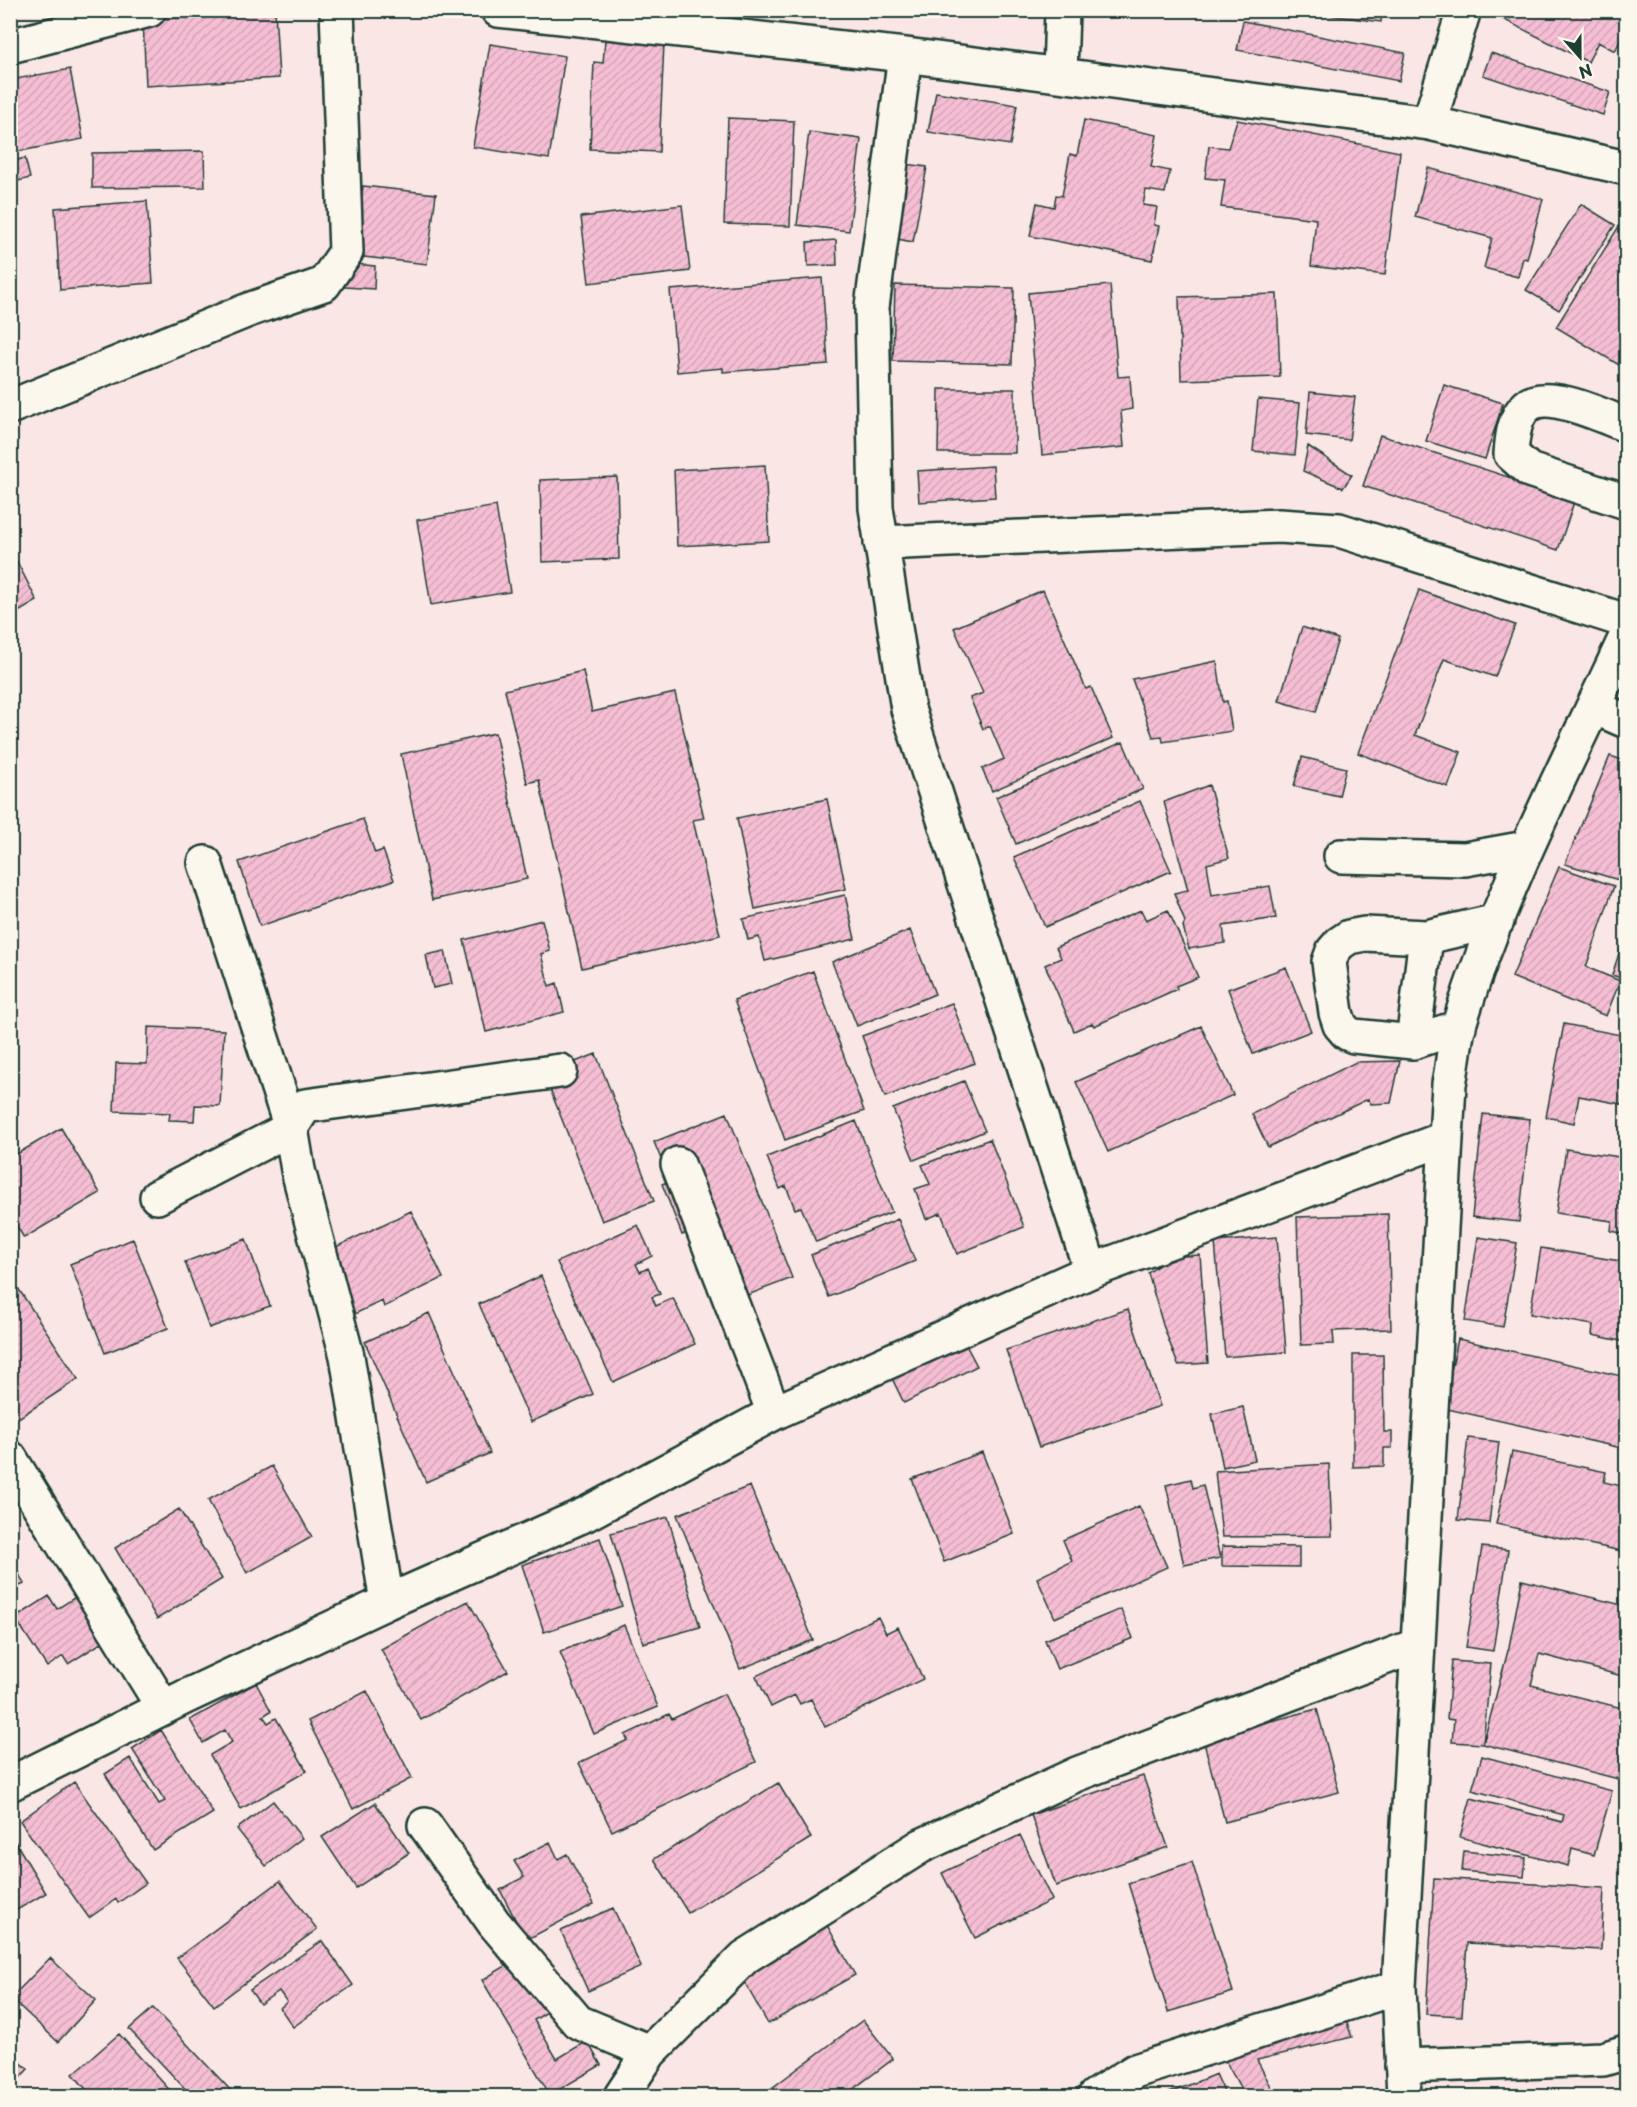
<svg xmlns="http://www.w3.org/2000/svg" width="1637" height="2107" font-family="'Playpen Sans',sans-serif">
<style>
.building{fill:url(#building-hatch);stroke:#1f3d34;stroke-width:1.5}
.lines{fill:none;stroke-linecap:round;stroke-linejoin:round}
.minor-casing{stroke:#1f3d34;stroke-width:38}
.minor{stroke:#fbf7ec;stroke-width:33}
</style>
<defs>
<pattern id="building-hatch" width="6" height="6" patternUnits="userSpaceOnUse" patternTransform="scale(1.5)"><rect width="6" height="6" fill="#f6bed4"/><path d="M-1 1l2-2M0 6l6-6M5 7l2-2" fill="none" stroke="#d2a4b7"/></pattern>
</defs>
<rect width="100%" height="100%" fill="#fae6e5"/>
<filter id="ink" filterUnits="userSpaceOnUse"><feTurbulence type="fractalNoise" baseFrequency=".0167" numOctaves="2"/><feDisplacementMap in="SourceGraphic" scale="12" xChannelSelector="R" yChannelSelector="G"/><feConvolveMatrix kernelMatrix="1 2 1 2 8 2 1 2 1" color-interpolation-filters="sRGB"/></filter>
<g filter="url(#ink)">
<path class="building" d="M255,10h20l4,68 -133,8 -3,-66 112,-6z
M1289,10h93l-1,12z
M1485,10h141v18l-11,23 -17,-9 -10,20z
M1243,21l162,32 -6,28 -162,-31z
M605,40l59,3 -5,109 -69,-3 4,-87 9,1z
M490,44l75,12 -16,103 -76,-12z
M1491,53l119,39 -7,23 -120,-40z
M70,69l13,70 -73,14v-73z
M936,92l81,13 -7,40 -82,-13z
M728,118l66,3 -4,105 -66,-2z
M1084,120l73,15 -6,32 19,4 -5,22 -19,-3 -3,15 14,2 -3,18 5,1 -7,34 -122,-24 7,-33 17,4 2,-12 6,1 8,-42 7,2z
M1237,120l163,32 -15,123 -74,-9 5,-47 -95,-12 4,-27 -20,-2 4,-32 19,2z
M809,132l52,7 -12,92 -52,-6z
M204,151l1,36 -113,1v-35z
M25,158l5,20 -20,5v-21z
M891,162l36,5 -14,75 -36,-7z
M1428,168l115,31 -16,60 -4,-1 -5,19 -34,-9 8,-30 -77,-21z
M363,186l73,8 -9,70 -72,-8z
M147,201l6,82 -93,7 -5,-82z
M1581,204l34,21 -56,85 -33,-20z
M682,205l8,66 -101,12 -8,-66z
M1626,215v137l-7,13 -63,-38z
M836,240l1,25 -29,1 -1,-24z
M333,262l42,4 -1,23 -43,-3z
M822,278l6,86 -105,8v-4l-46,4 -7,-82z
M895,285l119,3 -2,76 -119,-3z
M1110,285l8,92 12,-1 2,33 -11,2 3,36 -82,8 -14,-162z
M1277,294l3,83 -99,3 -2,-83z
M1444,385l59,18 -18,56 -59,-18z
M939,389h76v64h-77z
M1310,392l45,5 -6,43 -43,-5z
M1258,399l42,4 -5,52 -42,-4z
M1380,435l195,64 -17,51 -195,-64z
M1308,446l44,29 -9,13 -40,-17z
M765,465l4,76 -92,5 -3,-76z
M993,466l2,31 -76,5 -2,-31z
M617,477l2,82 -77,3 -2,-82z
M496,506l14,86 -79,13 -14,-85z
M10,548l27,53 -27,16z
M1043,590l43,99 5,-2 22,51 -121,53 -10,-22 22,-10 -14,-33 -7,3 -13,-31 13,-5 -29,-65z
M1419,590l96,35 -20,52 -51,-18 -29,76 46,17 -13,35 -90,-34z
M1302,627l36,12 -22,73 -37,-11z
M1217,661l6,41 4,-1 5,30 -69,11 -1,-6 -9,1 -21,-58z
M583,671l9,41 83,-19 29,125 -11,2 27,115 -138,33 -43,-188 -12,3 -22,-93z
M495,733l32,146 -95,21 -31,-146z
M1123,742l20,47 -127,55 -20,-47z
M1610,756l16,5v104l-4,16 -57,-17z
M1302,757l44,11 -7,28 -45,-10z
M1209,785l20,73 -22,6 5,31 58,-9 6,32 -53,8 2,17 -36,6 -6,-23 2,-4 -11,-29 14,-3 -24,-88z
M827,799l19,90 -91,20 -18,-91z
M1140,801l31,70 -126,56 -31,-70z
M363,819l12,34 8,-3 11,30 -134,46 -21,-64z
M1559,867l55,19 -28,81 34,14 -14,35 -94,-39z
M845,895l10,44 -90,22 -6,-24 -11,3 -5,-21z
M1141,910l5,10 22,-10 30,67 -22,9 1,3 -83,37 -2,-3 -18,8 -29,-66 16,-7 -5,-11z
M542,920l8,31 -9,3 8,32 8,-3 7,29 -78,20 -22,-92z
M910,930l25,64 -78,32 -25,-64z
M1626,932v48l-14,-5z
M445,951l7,33 -19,4 -7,-33z
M1286,967l25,64 -58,23 -25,-65z
M813,971l51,140 -79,29 -51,-140z
M952,1003l23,60 -90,34 -23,-61z
M1564,1024l62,12v69l-47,-9 -5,27 -28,-6z
M1201,1026l32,69 -125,57 -32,-70z
M148,1027l76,3 -4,76 -25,-1 -1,16 -25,-1 1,-7 -56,-2 2,-48 31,1z
M596,1054l58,147 -52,20 -58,-147z
M1400,1061l-9,42 -20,1 -3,-5 -100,48 -16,-33 104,-52z
M964,1081l21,50 -71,29 -21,-51z
M727,1113l65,165 -73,28 -29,-74 -8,3 -20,-51 8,-3 -16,-39z
M1483,1114l47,5 -11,103 -47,-5z
M856,1121l36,91 -76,30 -15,-35 -6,2 -9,-23 -6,3 -13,-32z
M61,1128l39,65 -76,45 -14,-23v-57z
M990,1139l34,88 -67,27 -16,-41 -15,6 -11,-30 15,-5 -8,-19z
M1566,1149l60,9v76l-15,-3 1,-10 -56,-8z
M411,1211l32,67 -59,29 -2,-6 -34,16 -29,-62z
M1388,1214l3,115 -58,2 1,13 -33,1 -4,-128z
M898,1219l17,42 -86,36 -18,-42z
M638,1225l14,31 -16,8 4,8 8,-4 12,26 -8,3 4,9 17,-8 22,46 -82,38 -56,-120z
M1277,1237l9,115 -61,5 -10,-115z
M1478,1237l39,6 -14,84 -38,-6z
M133,1239l35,89 -63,25 -35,-89z
M246,1239l24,67 -61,22 -24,-66z
M1541,1248l85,14v80l-34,-7 1,-10 -63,-11z
M1200,1255l8,108 -30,2 -15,-40 -15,-52 22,-16z
M541,1276l52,118 -62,28 -52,-118z
M10,1279h2l66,100 -64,42 -4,-6z
M1128,1309l32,97 -121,41 -33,-97z
M429,1313l61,140 -64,29 -61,-140z
M958,1330l19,36 -73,37 -18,-37z
M1458,1339l168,38v72l-183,-41z
M1353,1355h30l1,77h8v16h-8v18l-31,1z
M1243,1407l12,53 -32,7 -11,-53z
M1468,1438l31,4 -10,81 -31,-3z
M982,1452l32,82 -70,28 -32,-83z
M1512,1452l94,20 -2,10 22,5v65l-130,-28z
M1329,1464l3,72 -110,1 -7,-66z
M272,1466l40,71 -65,36 -39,-73z
M1191,1479l2,9 10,-3 17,73 -36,7 -18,-80z
M750,1486l63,154 -73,29 -63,-154z
M1139,1506l28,61 -112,51 -18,-40 35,-17 -9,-21z
M179,1509l43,70 -65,40 -42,-71z
M668,1517l32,110 -57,16 -32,-110z
M600,1538l22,68 -78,26 -22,-67z
M1222,1546l77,1v20l-77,-1z
M1482,1547l26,3 -15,101 -27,-4z
M10,1556l14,28 -14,6z
M1522,1580l104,26v71l-87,-23 -8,31 95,24v72l-143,-37 26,-97z
M49,1596l8,13 20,-13 29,44 -38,24 -5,-8 -16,11 -32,-49z
M468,1601l40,70 -87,49 -40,-71z
M1121,1609l12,29 -76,31 -12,-29z
M878,1617l8,16 12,-6 25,52 -98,48 -14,-28 -11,5 -5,-9 -24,12 -15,-31z
M624,1625l34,82 -64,27 -34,-82z
M1452,1661l39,3 -8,80 -31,-2 2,-22 -7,-1z
M256,1683l15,28 -8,5 5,7 8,-5 31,53 -66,38 -31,-54 22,-13 -7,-12 -22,13 -13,-23z
M367,1691l45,87 -59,31 -45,-88z
M724,1694l32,68 -144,69 -33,-68 49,-23 -3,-5 44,-21 3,5z
M1317,1709l22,83 -114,30 -22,-83z
M161,1730l52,83 -60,37 -48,-76 25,-16 29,46 6,-3 -33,-52z
M1482,1756l130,35 -18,64 -22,-6 -4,17 -108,-29 11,-39 91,24 2,-7 -92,-25z
M1143,1776l25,71 -112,39 -25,-71z
M74,1782l72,101 -28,20 -2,-4 -27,19 -69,-97z
M778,1783l33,55 -123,75 -34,-54z
M273,1801l29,37 -36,28 -29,-37z
M375,1803l34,50 -53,35 -34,-51z
M10,1833l36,60 -36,21z
M1020,1835l32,65 -77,38 -33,-65z
M550,1842l8,17 9,-5 27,50 -68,36 -26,-50 24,-13 -10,-16z
M1464,1851l62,7 -2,19 -62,-6z
M1192,1862l41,130 -65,20 -40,-129z
M1434,1878l170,10 -3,62 -134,-7 -5,73 -36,-2z
M280,1881l37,48 -103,77 -37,-48z
M613,1908l28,59 -53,24 -27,-60z
M823,1918l32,57 -87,49 -32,-57z
M322,1941l31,44 -60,42 -13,-19 7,-6 -8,-11 -19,13 -10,-14z
M526,1954l31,52 -23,14 23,39 30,-18 14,24 -51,30 -68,-115z
M50,1958l46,42 -38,42 -47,-44z
M153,2008l83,88h-44l-63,-67z
M1343,2012l9,25 -95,23 19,36h-31l-28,-50z
M863,2020l30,39 -49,37h-76l-3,-3z
M119,2034l56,62h-83l-19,-22z
M10,2053l18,16 -18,19z
M1216,2074l10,22h-64z"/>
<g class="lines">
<g class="minor-casing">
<path id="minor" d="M498,10l407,45 524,68 197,45
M10,46l139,-36
M905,55l-33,252 4,201 32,201 183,562
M1060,74l2,-64
M1429,123l35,-113
M10,407l241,-98 73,-25 22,-32 -9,-242
M1626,425c-21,-8 -79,-36 -99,-19 -13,10 -15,33 -16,48l18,16 97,32
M881,543l398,-17 60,4 287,91
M1594,707l32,14
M1341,856l124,3 61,-11
M205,863l86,265 7,42 49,186 40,246
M1459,1027l-46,15 -59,-6 -7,-3 -7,-8 -4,-12 -7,-51 4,-11 7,-8 9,-6 16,-3 61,3 71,-16
M1413,1042l13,-105
M678,1164l96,249
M157,1197l134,-69 14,-22 255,-35
M10,1458l153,249
M10,1784l175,-87 202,-95 199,-88 188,-101 317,-142 355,-133
M425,1825l69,98 84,99 72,30
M1402,2066l201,-7 23,-7
M621,2096l29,-44 95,-95 176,-111 156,-72 341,-129
M1095,2096l40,-25 264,-84
M1404,2096l-5,-109 50,-903c4,-19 5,-40 10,-59 41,-135 108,-260 167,-388"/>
</g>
<use href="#minor" class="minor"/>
</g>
</g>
<rect width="1637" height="2107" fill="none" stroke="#fbf7ec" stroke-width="36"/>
<rect x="18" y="18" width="1601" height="2071" fill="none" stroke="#1f3d34" stroke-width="2" filter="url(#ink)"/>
<g transform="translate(1580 57) rotate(159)" stroke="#fbf7ec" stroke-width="4.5" paint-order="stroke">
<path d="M0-4.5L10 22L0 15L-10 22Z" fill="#1f3d34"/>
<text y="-9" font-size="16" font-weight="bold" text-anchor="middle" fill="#1f3d34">N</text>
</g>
</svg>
